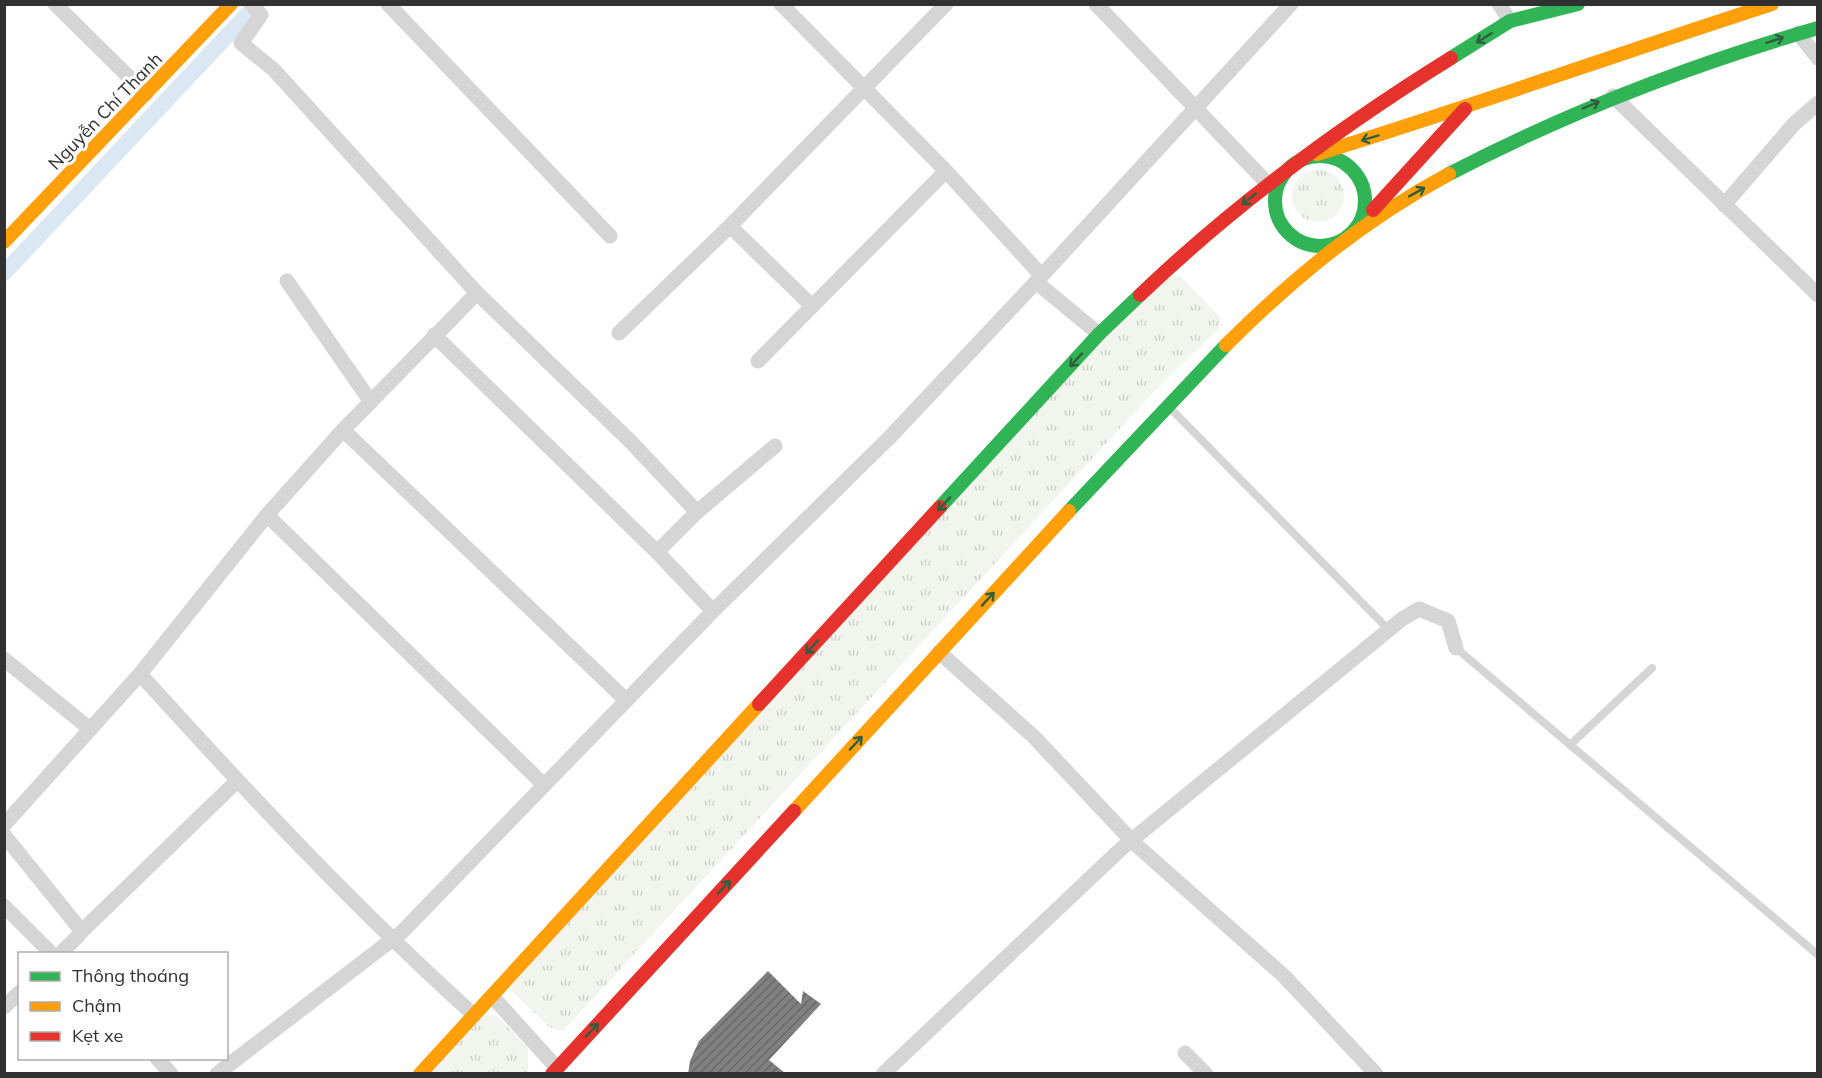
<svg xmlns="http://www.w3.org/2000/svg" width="1822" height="1078" font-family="Mulish,sans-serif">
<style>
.grass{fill:url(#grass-tufts)}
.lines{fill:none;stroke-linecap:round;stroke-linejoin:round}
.canal{stroke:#dbe7f2;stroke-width:16}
.building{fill:url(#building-hatch)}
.lane{stroke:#d5d5d5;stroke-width:8}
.street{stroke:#d5d5d5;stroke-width:15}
.fast{stroke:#30b455;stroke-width:14}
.slow{stroke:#ff9f0a;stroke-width:14}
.jam{stroke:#e5322d;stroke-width:14}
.oneway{stroke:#315f3e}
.labels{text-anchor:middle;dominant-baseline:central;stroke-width:6;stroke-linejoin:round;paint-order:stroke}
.street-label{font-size:18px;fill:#313131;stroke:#fff}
</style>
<defs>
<pattern id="grass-tufts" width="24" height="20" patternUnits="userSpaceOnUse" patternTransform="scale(1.5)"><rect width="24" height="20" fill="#f1f5ed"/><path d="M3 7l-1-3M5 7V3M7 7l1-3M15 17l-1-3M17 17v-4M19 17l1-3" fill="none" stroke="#cfd2cc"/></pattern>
<pattern id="building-hatch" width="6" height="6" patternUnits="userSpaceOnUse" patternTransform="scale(1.5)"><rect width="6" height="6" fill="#808080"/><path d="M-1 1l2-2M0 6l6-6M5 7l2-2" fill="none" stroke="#696969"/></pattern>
</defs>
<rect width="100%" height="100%" fill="#fff"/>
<path class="grass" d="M1292 196a26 26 0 1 1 52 0a26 26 0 1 1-52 0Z
M1172,275l8,1 41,42 -2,10 -71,70 -585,633 -14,-4 -41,-40 589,-641z
M481,1015l16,1 31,32v23l-2,2 -99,1z"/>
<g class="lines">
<path class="canal" d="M4,273l253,-269"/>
</g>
<path class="building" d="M768,971l33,33 2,-13 18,13 -52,56 17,14h-98l2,-13 9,-20z"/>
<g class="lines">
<path class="lane" d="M1169,407l220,223
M1456,648l362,307
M1570,745l82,-77"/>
<path class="street" d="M55,4l91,90
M251,4l10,11 -20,28 33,27 203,223 154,149 66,70
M388,4l222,232
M781,4l165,167 96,105
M1096,4l172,180
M1499,4l11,17
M1798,33l20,25
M1613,96l205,199
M1724,205l70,-81 24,-21
M730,226l82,80
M287,281l84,121
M1036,282l63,52
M619,333l111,-107 216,-222
M434,335l223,217 56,59
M758,361l188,-190
M343,430l283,270
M267,515l276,269
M657,552l40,-40 78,-66
M939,652l95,85 100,106 150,133 92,98
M4,659l86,70
M140,674c107,118 215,234 334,341
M4,825l136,-151 127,-159 76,-85 134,-137
M4,835l76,94 -1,6 -19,19
M4,906l48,48
M81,932l156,-151
M492,996l65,72
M4,1007l16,-15
M1185,1053l21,21
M157,1058l14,16
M217,1074l185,-142 311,-321 177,-174 146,-155 255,-278
M883,1074l239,-226 280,-229 17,-10 29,12 8,27"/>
<path class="fast" d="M1451,58l59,-37 68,-17
M1275 201a45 45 0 1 1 90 0a45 45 0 1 1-90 0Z
M1449,174c119,-62 241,-109 369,-146
M940,507l159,-173 41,-39
M1069,511l157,-166"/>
<path class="slow" d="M1317,154c153,-47 303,-101 455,-150
M4,242l227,-238
M1226,345c68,-68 139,-126 223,-171
M794,811l275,-300
M420,1074l339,-370"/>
<path class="jam" d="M1373,210l92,-101
M1140,295c94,-90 200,-168 311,-237
M759,704l181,-197
M552,1074l242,-263"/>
</g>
<defs><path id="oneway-shaft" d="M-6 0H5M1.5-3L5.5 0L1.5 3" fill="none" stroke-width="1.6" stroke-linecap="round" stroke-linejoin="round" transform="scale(1.5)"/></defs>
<g class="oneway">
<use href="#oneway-shaft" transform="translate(1484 38) rotate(148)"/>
<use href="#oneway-shaft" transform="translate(1775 40) rotate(-18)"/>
<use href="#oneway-shaft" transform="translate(1591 105) rotate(-23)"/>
<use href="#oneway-shaft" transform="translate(1370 138) rotate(163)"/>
<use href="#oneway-shaft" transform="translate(1417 192) rotate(-29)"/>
<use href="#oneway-shaft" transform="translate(1249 199) rotate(142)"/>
<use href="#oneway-shaft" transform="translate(1076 360) rotate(133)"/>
<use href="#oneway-shaft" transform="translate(944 504) rotate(133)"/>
<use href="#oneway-shaft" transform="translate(988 599) rotate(-47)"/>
<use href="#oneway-shaft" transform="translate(812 647) rotate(133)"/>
<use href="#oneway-shaft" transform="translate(856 743) rotate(-47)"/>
<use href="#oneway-shaft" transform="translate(724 887) rotate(-47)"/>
<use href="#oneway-shaft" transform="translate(592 1030) rotate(-47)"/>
</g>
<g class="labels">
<g class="street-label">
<text transform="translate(105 111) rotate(-46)">Nguyễn Chí Thanh</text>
</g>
</g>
<rect width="1822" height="1078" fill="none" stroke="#313131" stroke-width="12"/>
<rect x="18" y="952" width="210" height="108" fill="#ffffff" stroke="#adadad" stroke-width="1.5"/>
<rect x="30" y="972" width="30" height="9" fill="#30b455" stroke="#adadad" stroke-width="1.5"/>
<text x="72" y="982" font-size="18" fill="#313131">Thông thoáng</text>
<rect x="30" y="1002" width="30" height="9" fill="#ff9f0a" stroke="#adadad" stroke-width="1.5"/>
<text x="72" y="1012" font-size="18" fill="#313131">Chậm</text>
<rect x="30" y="1032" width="30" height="9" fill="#e5322d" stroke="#adadad" stroke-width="1.5"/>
<text x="72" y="1042" font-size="18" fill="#313131">Kẹt xe</text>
</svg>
